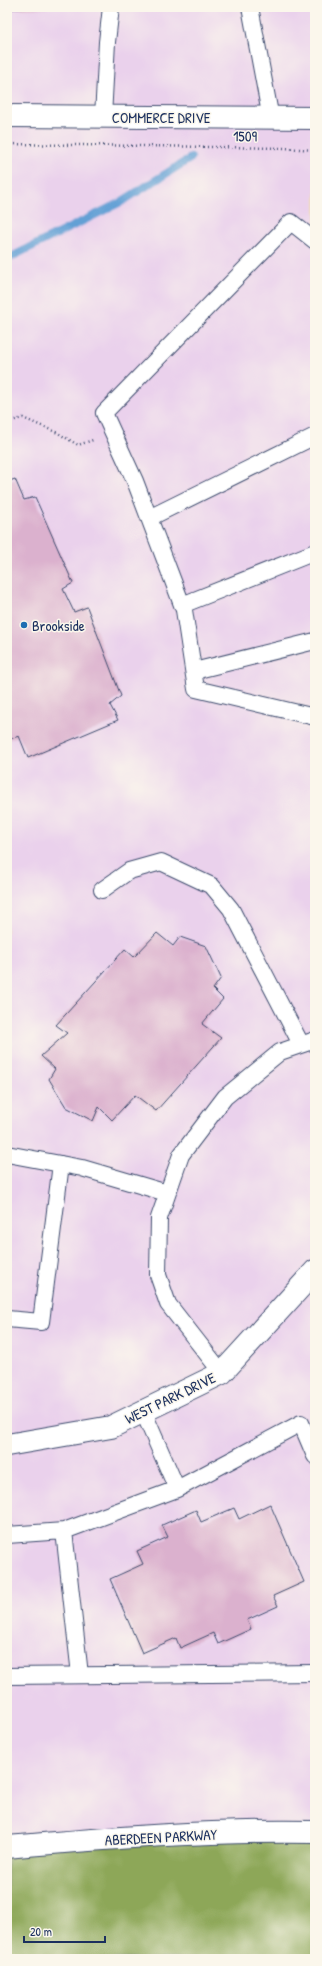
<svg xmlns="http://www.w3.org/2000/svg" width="322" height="1966" font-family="'Patrick Hand',sans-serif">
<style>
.built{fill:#ead1ec}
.forest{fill:#8da759;stroke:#546b5c}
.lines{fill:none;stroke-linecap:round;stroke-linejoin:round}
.stream{stroke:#64a0d5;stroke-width:8}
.building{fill:#dbb1ce}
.service-casing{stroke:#3b496c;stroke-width:18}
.minor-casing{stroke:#3b496c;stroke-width:24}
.tertiary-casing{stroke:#3b496c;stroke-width:24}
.path{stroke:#3b496c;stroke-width:2.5;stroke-dasharray:1 3;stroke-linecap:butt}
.service{stroke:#fff;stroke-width:16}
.minor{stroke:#fff;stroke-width:22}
.tertiary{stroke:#fff;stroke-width:22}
.poi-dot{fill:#1f6fb2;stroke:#fbf7ec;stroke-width:1.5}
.labels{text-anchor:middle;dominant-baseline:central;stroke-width:3;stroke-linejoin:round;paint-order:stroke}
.street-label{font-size:15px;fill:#1b2f5e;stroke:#fbf7ec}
.poi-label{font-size:15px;fill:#1b2f5e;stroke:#fbf7ec;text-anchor:start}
</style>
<rect width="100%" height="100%" fill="#fbf7ec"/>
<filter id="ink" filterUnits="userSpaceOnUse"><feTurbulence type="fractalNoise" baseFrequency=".025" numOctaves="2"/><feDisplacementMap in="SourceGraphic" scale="8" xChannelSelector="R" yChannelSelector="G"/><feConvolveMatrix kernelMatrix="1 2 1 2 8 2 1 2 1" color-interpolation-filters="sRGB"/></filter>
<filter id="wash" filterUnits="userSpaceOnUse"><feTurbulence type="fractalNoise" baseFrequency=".012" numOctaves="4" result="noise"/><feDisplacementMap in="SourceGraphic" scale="16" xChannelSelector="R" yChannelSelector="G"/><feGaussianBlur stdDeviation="0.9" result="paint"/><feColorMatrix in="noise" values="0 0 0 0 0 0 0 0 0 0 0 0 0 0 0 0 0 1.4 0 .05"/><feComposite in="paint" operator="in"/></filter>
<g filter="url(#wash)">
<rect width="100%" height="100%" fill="#f0dcba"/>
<path class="built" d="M7,7h308v1825l-308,16z"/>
<path class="forest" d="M315,1831v128h-308v-111z"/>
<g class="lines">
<path class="stream" d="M7,259l114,-57 70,-44"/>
</g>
<g id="blocks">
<path class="building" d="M7,7h40v1l-40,1z
M15,479l9,21 11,-3 38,86 -10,6 11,23 13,-5 34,89 -11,9 8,15 -90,38 -9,-22 -12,4v-258z
M157,933l16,13 7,-9 26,9 15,32 -8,11 10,10 -21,25 19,14 -65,73 -21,-16 -23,25 -13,-13 -6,14 -27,-14 -17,-28 6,-10 -14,-13 26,-23 -11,-8 69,-76 9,8z
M270,1504l34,78 -31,14 5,10 -31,14 4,9 -33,15 -5,-11 -33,15 -4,-10 -34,15 -32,-74 33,-15 -6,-13 31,-14 -6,-12 34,-15 5,12 33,-14 5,11z"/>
</g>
</g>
<g filter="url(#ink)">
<use href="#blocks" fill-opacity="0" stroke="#3b496c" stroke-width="1"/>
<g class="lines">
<g class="service-casing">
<path id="service" d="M250,7l21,112
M103,117l4,-75 4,-35
M315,241l-24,-19 -187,191 31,68 49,129 12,79 119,28
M149,518l166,-82
M182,605l133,-53
M194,671l121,-30
M102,890l27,-19 32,-9 51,24 19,23 70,135
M7,1154l75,14 85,25
M7,1319l34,3 20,-158
M222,1373l-54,-69 -10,-29 1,-57 22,-63 44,-58 55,-45 35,-12
M143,1411l34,78
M64,1531l16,144
M7,1535l57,-4 113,-42 124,-66 14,33
M7,1676l308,-3"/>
</g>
<g class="minor-casing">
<path id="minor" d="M7,116l308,2
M7,1445l104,-18 111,-54 93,-102"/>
</g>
<g class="tertiary-casing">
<path id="tertiary" d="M7,1847c102,-9 205,-17 308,-15"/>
</g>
<path class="path" d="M7,144l277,4 31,2
M7,422l16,-4 35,15 20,12 15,-5"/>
<use href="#service" class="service"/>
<use href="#minor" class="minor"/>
<use href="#tertiary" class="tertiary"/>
</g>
</g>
<circle class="poi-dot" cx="24" cy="625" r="4"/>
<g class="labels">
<g class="street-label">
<text x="161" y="117">COMMERCE DRIVE</text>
<text transform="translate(245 136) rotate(1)">1509</text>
<text transform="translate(170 1398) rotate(-26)">WEST PARK DRIVE</text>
<text transform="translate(161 1837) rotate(-3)">ABERDEEN PARKWAY</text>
</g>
<g class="poi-label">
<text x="32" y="625">Brookside</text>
</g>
</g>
<rect width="322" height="1966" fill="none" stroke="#fbf7ec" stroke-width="24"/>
<path d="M24 1936v6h81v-6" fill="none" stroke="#1b2f5e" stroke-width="2"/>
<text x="30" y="1936" font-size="12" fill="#1b2f5e" stroke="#fbf7ec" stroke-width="3" paint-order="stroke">20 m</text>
</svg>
